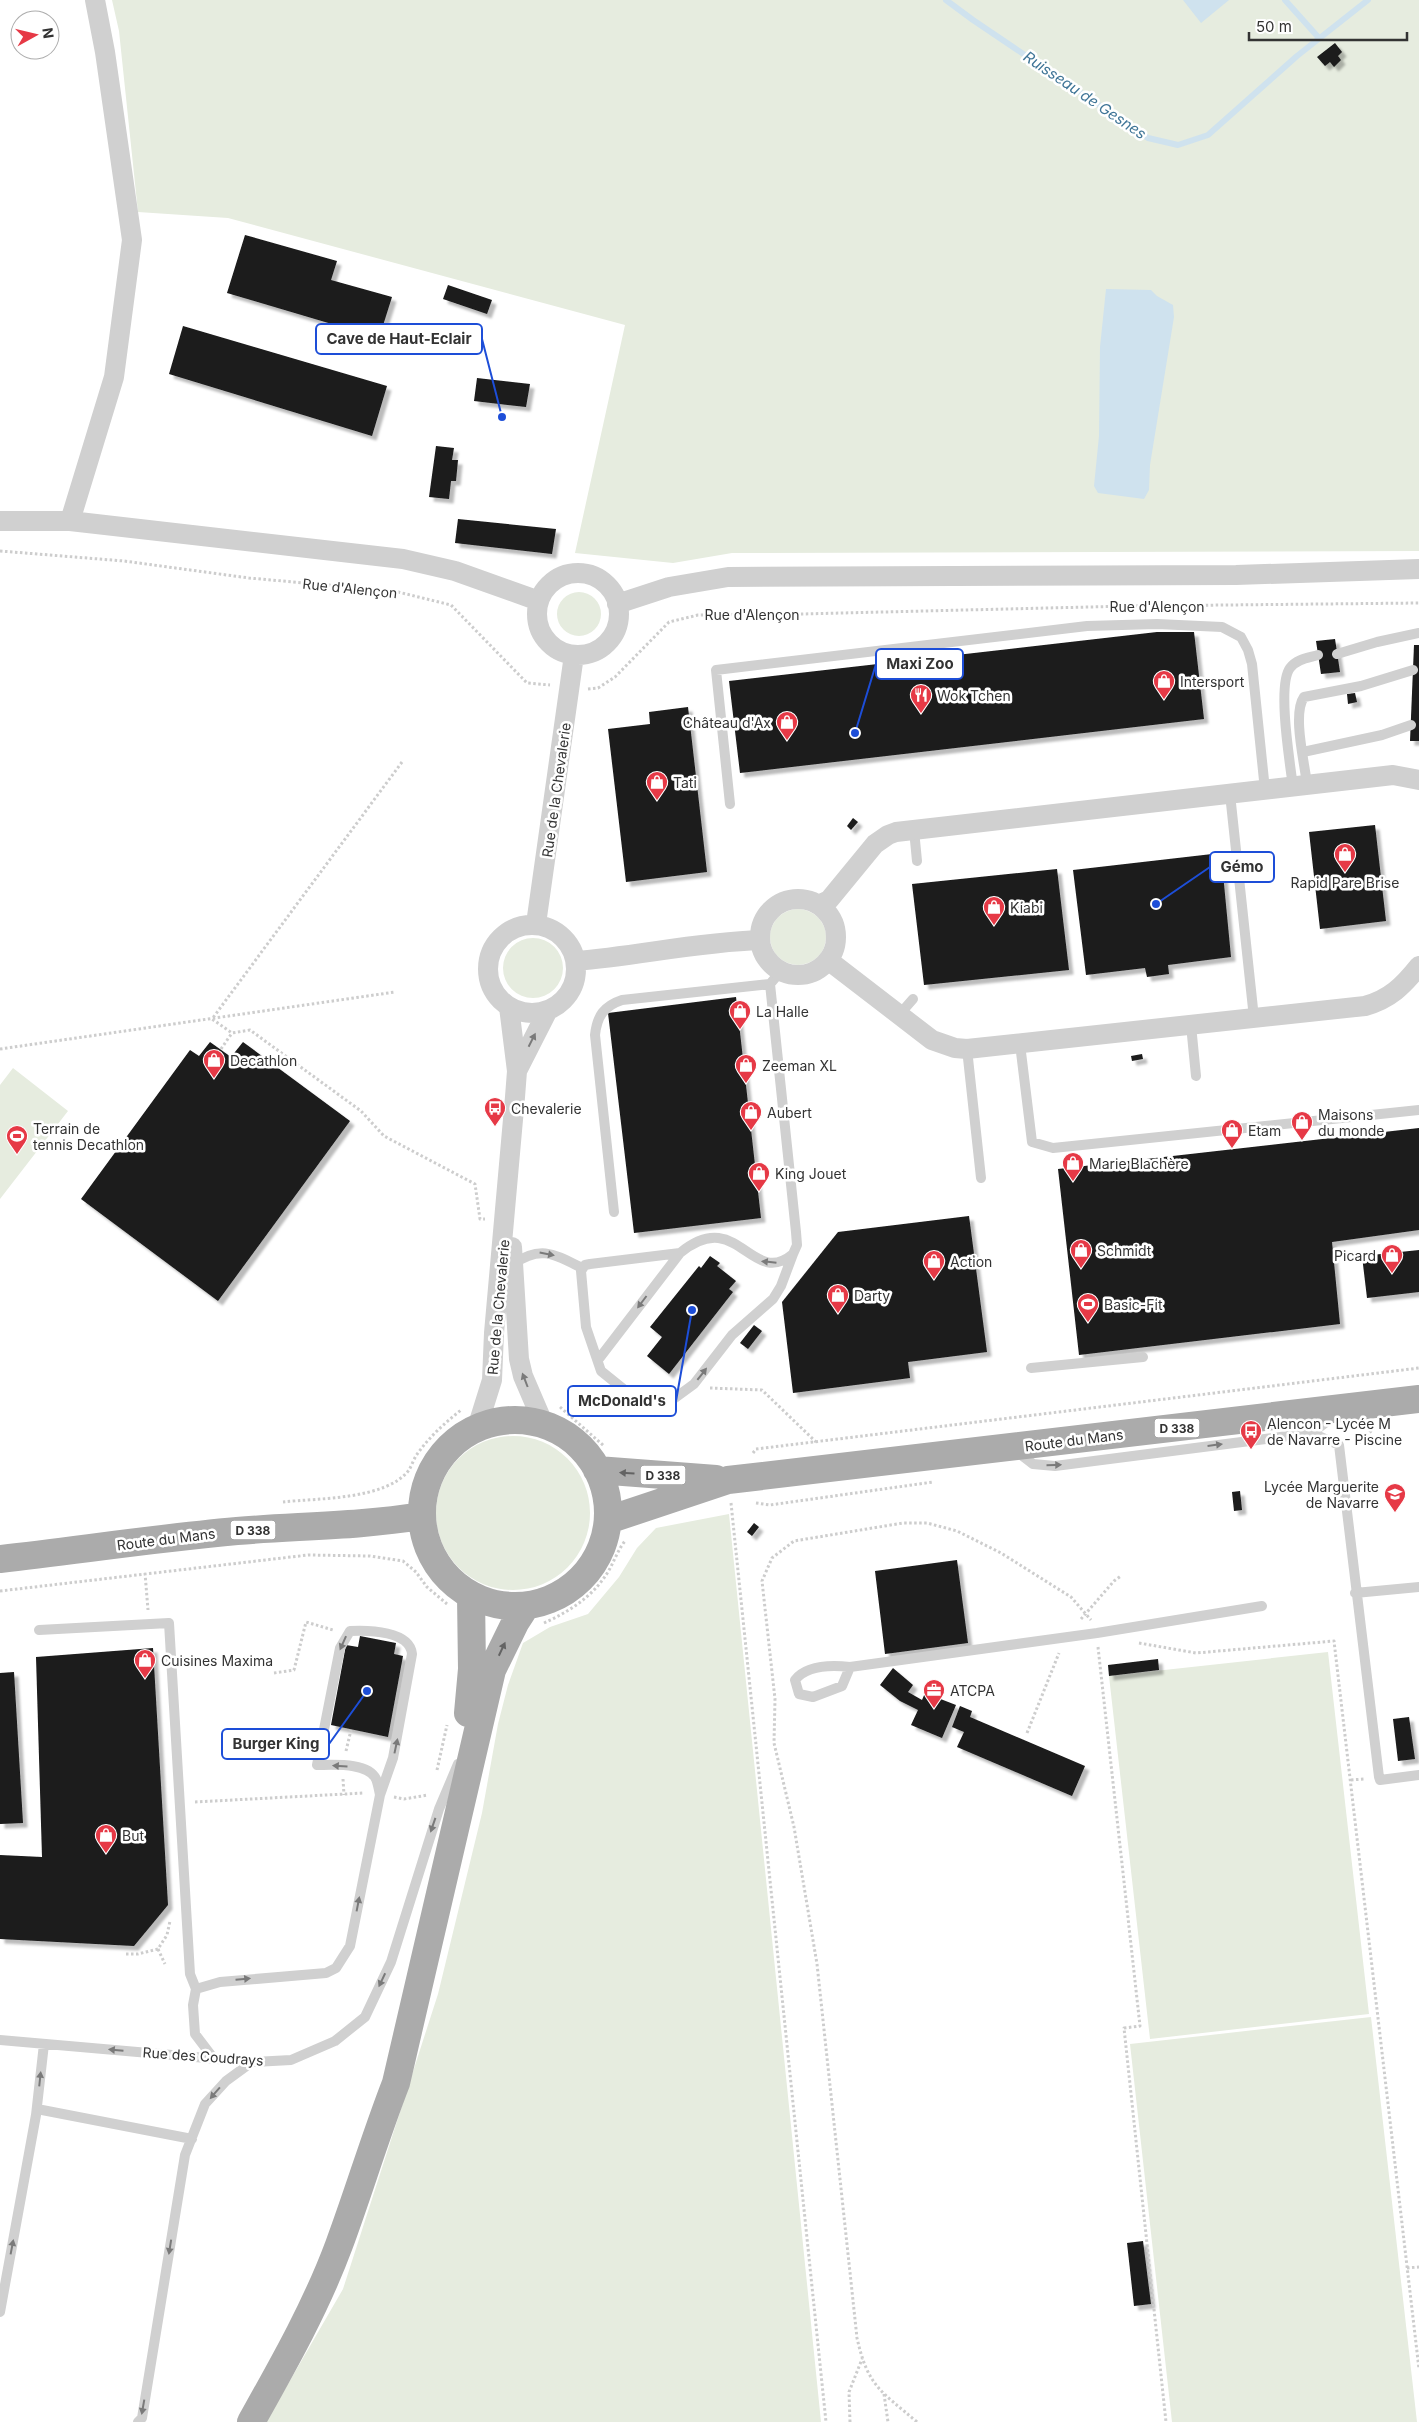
<svg xmlns="http://www.w3.org/2000/svg" width="1419" height="2422" font-family="Inter,sans-serif">
<style>
.green{fill:#e6ecdf}
.water{fill:#cfe2ee}
.lines{fill:none;stroke-linecap:round;stroke-linejoin:round}
.stream{stroke:#cfe2ee;stroke-width:6}
.building{fill:#1a1a1a;filter:url(#shadow)}
.path{stroke:#cdcdcd;stroke-width:3;stroke-dasharray:2.5 2.5;stroke-linecap:butt}
.lane{stroke:#d0d0d0;stroke-width:10}
.street{stroke:#d0d0d0;stroke-width:20}
.primary{stroke:#ababab;stroke-width:28}
.oneway{fill:#7a7a7a}
.oneway2{fill:#636363}
.labels{text-anchor:middle;dominant-baseline:central;stroke-width:5;stroke-linejoin:round;paint-order:stroke}
.shield{fill:#fff;stroke:#707070;stroke-width:1}
.shield-label{font-size:12px;font-weight:bold;fill:#333}
.street-label{font-size:14px;fill:#333;stroke:#fff}
.poi-label{font-size:14px;fill:#333;stroke:#fff;text-anchor:start}
.water-label{font-size:15px;font-style:italic;fill:#3f7597;stroke:#fff}
.leader{fill:none;stroke:#1d4ed8;stroke-width:2}
.callout-dot{fill:#1d4ed8;stroke:#fff;stroke-width:2}
.callout{fill:#fff;stroke:#1d4ed8;stroke-width:2}
.callout-label{font-size:15px;text-anchor:middle;font-weight:bold;fill:#333}
</style>
<defs>
<filter id="shadow"><feDropShadow dx="4.5" dy="4.5" stdDeviation="1" flood-color="#0004"/></filter>
</defs>
<rect width="100%" height="100%" fill="#fff"/>
<path class="green" d="M112,0h1307v551l-687,2 -59,10 -98,-10 50,-228 -397,-107 -90,-6 -19,-181z
M557 614a22 22 0 1 1 44 0a22 22 0 1 1-44 0Z
M770 937a28 28 0 1 1 56 0a28 28 0 1 1-56 0Z
M503 968a30 30 0 1 1 60 0a30 30 0 1 1-60 0Z
M13,1068l55,43 -68,88v-114z
M436 1513a77 77 0 1 1 154 0a77 77 0 1 1-154 0Z
M729,1514l92,908h-555l77,-133 95,-295 44,-181 16,-89 10,-39 15,-42 27,-16 38,-13 31,-37 18,-29 19,-20z
M1328,1652l41,362 -219,25 -41,-363z
M1371,2017l46,405h-245l-42,-378z"/>
<path class="water" d="M1183,0h46l-28,23z
M1106,289l45,1 6,6 16,9 1,12 -24,148 -1,25 -5,9 -46,-6 -4,-7 5,-50 1,-89z"/>
<g class="lines">
<path class="stream" d="M946,0l27,20 175,118 30,7 30,-10 89,-79 71,-56
M1285,0l34,38"/>
</g>
<path class="building" d="M1335,43l7,9 -4,4 3,4 -7,7 -4,-5 -5,4 -8,-9z
M245,235l92,26 -6,19 61,17 -13,41 -152,-45z
M448,285l44,15 -5,14 -44,-15z
M183,326l204,60 -15,50 -203,-62z
M477,378l53,6 -4,23 -52,-6z
M436,446l18,2 -2,12h6l-2,21h-5l-2,18 -20,-2z
M458,519l98,10 -4,25 -97,-11z
M1157,632h37l10,87 -464,54 -11,-92z
M1335,639l5,33 -19,2 -5,-33z
M1414,645h5v96h-9z
M1355,693l2,9 -9,2 -1,-10z
M688,707l19,165 -81,10 -18,-153 42,-5 -1,-12z
M853,818l5,4 -7,8 -4,-4z
M1375,825l11,96 -66,8 -11,-97z
M1221,853l10,104 -63,8 1,9 -22,3 -2,-9 -59,7 -13,-105z
M1057,869l12,101 -145,15 -12,-101z
M736,997l25,221 -127,15 -26,-220z
M210,1042l21,15 12,-15 107,79 -132,180 -137,-102 109,-149 9,6z
M1142,1054l1,5 -11,2 -1,-5z
M1419,1128v102l-87,12 8,82 -261,31 -21,-186z
M969,1216l18,136 -79,10 2,16 -117,15 -11,-91 56,-70z
M1419,1250v42l-52,6 -5,-42z
M710,1256l10,7 -3,3 19,15 -7,8 4,3 -64,82 -22,-18 15,-19 -12,-10 49,-61 2,2z
M754,1325l8,6 -14,18 -8,-6z
M1240,1491l2,19 -8,1 -2,-19z
M754,1523l5,4 -7,9 -5,-4z
M957,1560l11,83 -83,11 -10,-83z
M360,1636l36,7 -2,11 9,2 -15,81 -57,-12 15,-80 12,2z
M153,1648l15,257 -34,41 -134,-7v-84l42,2 -6,-200z
M1158,1659l1,11 -50,6 -1,-11z
M893,1668l20,17 -5,7 14,8 3,-7 31,12 -14,33 -31,-13 7,-15 -18,-9 -20,-16z
M14,1672l9,151 -23,1v-151z
M960,1706l12,5 -2,6 115,49 -13,30 -115,-49 7,-15 -12,-5z
M1409,1717l6,42 -17,2 -5,-42z
M1143,2241l8,63 -17,2 -7,-63z"/>
<g class="lines">
<path class="path" d="M0,551l124,10 125,17 145,13 57,14 76,78 23,2
M588,689l10,-1 17,-11 54,-55 29,-7 103,-1 329,-8 289,-3
M402,762l-190,257 20,14 18,-3 111,81 23,25 91,48 5,35h5
M0,1049l395,-57
M221,1049l11,-16
M710,1388l52,2 54,52
M560,1407l44,39
M1354,1443h5l14,-14
M753,1453l3,-4 663,-81
M283,1502c35,-4 103,-2 126,-32 3,-5 5,-12 9,-17 12,-17 27,-30 43,-43
M731,1503l95,919
M756,1503l14,2 163,-23
M145,1573l3,37
M0,1591l308,-36 62,1 33,5 13,11 11,15 20,17
M1081,1619l33,-38 7,-5
M544,1623c24,-11 47,-25 62,-48 7,-10 11,-24 19,-34
M1139,1643l57,10 138,-12 85,728
M1098,1647l42,379 -16,2 42,394
M274,1673l20,-3 12,-48 27,8
M1027,1733l32,-80
M346,1751l5,-21
M437,1770l10,-45
M343,1779l1,16
M1351,1780l13,-1
M394,1797l10,2 24,-4
M195,1802l169,-9
M158,1949l7,15
M126,1954h12l20,-5 9,-14 3,-14
M1407,2268l12,-1
M884,2394l4,28
M850,2422l-1,-30 13,-33
M917,2422c-36,-31 -49,-35 -60,-84l-40,-374 -23,-137 -20,-84 1,-44 -13,-118 10,-23 22,-17 109,-18h24l30,8 44,22 70,44 20,23"/>
<path class="lane" d="M1337,654l40,-12 42,-9
M1303,752l79,-17 29,-10
M1307,785c-2,-21 -15,-71 -3,-88l57,-11 52,-16
M1293,787c-3,-24 -16,-102 -3,-119 7,-9 18,-10 28,-13
M1230,794l24,224
M730,804l-14,-134 371,-44 70,-2 65,3 19,10 7,13 4,14 13,126
M914,830l3,31
M781,971l-11,13 26,248 1,13 -4,9
M899,1015l14,-16
M1191,1025l5,51
M1020,1044l12,98 21,6 366,-38
M967,1049l14,129
M614,1212l-19,-177c2,-19 9,-29 27,-35l148,-16
M513,1264c28,-19 41,-10 69,4
M598,1360l82,-107c58,-48 71,36 113,1l-12,32 -8,13 -41,36 -38,49 -26,19 -13,5 -13,-4 -41,-33 -15,-44 -5,-56 4,-6 5,-1 90,-11
M1031,1368l112,-11
M1312,1433l27,12 40,332 1,3 39,-5
M1016,1451l17,13 22,2 257,-33 22,-17
M1355,1593l64,-6
M39,1630l130,-7 21,351 6,15 -3,16 2,29 19,25
M850,1667l-8,19 -29,11 -14,-3 -4,-14c12,-15 37,-15 55,-13l247,-34 165,-27
M196,1989l24,-7 106,-9 10,-5 14,-22 30,-151 13,-37 19,-104c-2,-23 -43,-24 -62,-23l-10,17 -23,117c16,0 51,-3 59,14 2,5 3,11 4,16
M0,2040l252,22 39,-2 44,-19 30,-24 26,-55 48,-153 19,-45
M37,2109l155,30
M0,2312l36,-197 8,-71
M138,2422l4,-4 43,-263 20,-51 21,-23 26,-19"/>
<path class="street" d="M0,521h70l333,38 52,12 84,30
M70,521l44,-144 18,-137 -27,-188 -10,-52
M537 614a41 41 0 1 1 82 0a41 41 0 1 1-82 0Z
M617,604l52,-17 59,-10 508,-2 183,-6
M760 937a38 38 0 1 1 76 0a38 38 0 1 1-76 0Z
M818,905l11,-5 46,-56 13,-9 8,-3 497,-57 26,5
M536,924l38,-269
M488 969a44 44 0 1 1 88 0a44 44 0 1 1-88 0Z
M828,960l104,80 23,8 12,1 398,-43c25,-7 38,-20 54,-40
M576,961c61,-5 122,-19 184,-21
M517,1071l31,-61
M512,1247l7,112 4,17 21,49
M477,1428l15,-48 2,-47 21,-236 2,-26 -8,-64"/>
<path class="primary" d="M422 1513a93 93 0 1 1 186 0a93 93 0 1 1-186 0Z
M597,1470l119,9
M608,1520l120,-40 691,-81
M0,1559c79,-9 158,-21 237,-28 61,-5 124,-5 184,-15
M468,1713l4,-44 -1,-73
M251,2422c32,-57 65,-115 88,-177 20,-54 36,-108 57,-162l96,-413 23,-47 11,-17"/>
</g>
<defs><path id="oneway-solid" d="M-6-.8H1V-3.2L6.5 0L1 3.2V.8H-6Z" transform="scale(1.25)"/></defs>
<g class="oneway">
<use href="#oneway-solid" transform="translate(532 1040) rotate(-63)"/>
<use href="#oneway-solid" transform="translate(547 1254) rotate(11)"/>
<use href="#oneway-solid" transform="translate(769 1262) rotate(-174)"/>
<use href="#oneway-solid" transform="translate(642 1302) rotate(127)"/>
<use href="#oneway-solid" transform="translate(702 1374) rotate(-52)"/>
<use href="#oneway-solid" transform="translate(525 1380) rotate(-111)"/>
<use href="#oneway-solid" transform="translate(1215 1445) rotate(-7)"/>
<use href="#oneway-solid" transform="translate(1054 1465) rotate(-1)"/>
<use href="#oneway-solid" transform="translate(343 1643) rotate(114)"/>
<use href="#oneway-solid" transform="translate(396 1746) rotate(-78)"/>
<use href="#oneway-solid" transform="translate(340 1766) rotate(-176)"/>
<use href="#oneway-solid" transform="translate(433 1825) rotate(109)"/>
<use href="#oneway-solid" transform="translate(358 1904) rotate(-79)"/>
<use href="#oneway-solid" transform="translate(243 1979) rotate(-5)"/>
<use href="#oneway-solid" transform="translate(382 1980) rotate(115)"/>
<use href="#oneway-solid" transform="translate(116 2050) rotate(-175)"/>
<use href="#oneway-solid" transform="translate(40 2079) rotate(-84)"/>
<use href="#oneway-solid" transform="translate(215 2093) rotate(131)"/>
<use href="#oneway-solid" transform="translate(12 2247) rotate(-79)"/>
<use href="#oneway-solid" transform="translate(170 2247) rotate(99)"/>
<use href="#oneway-solid" transform="translate(143 2407) rotate(100)"/>
</g>
<g class="oneway2">
<use href="#oneway-solid" transform="translate(627 1473) rotate(-176)"/>
<use href="#oneway-solid" transform="translate(502 1649) rotate(-65)"/>
</g>
<defs>
<g id="shop-pin" transform="scale(1.125)"><path d="M0 17L-7.5 6A9.5 9.5 0 1 1 7.5 6Z" fill="#e63946" stroke="#fff"/><path d="M-5-2.5h2.3a2.7 3.5 0 0 1 5.4 0H5L5.5 6h-11ZM-1.5-2.5h3a1.5 2.3 0 0 0-3 0Z" fill="#fff"/></g>
<g id="restaurant-pin" transform="scale(1.125)"><path d="M0 17L-7.5 6A9.5 9.5 0 1 1 7.5 6Z" fill="#e63946" stroke="#fff"/><path d="M-5-6h1v4h1v-4h1v4h1v-4h1v5L-1.5 .5V6h-2V.5L-5-1ZM5-6V6H3V1.5H1.5Q1.5-4 5-6Z" fill="#fff"/></g>
<g id="bus-pin" transform="scale(1.125)"><path d="M0 17L-7.5 6A9.5 9.5 0 1 1 7.5 6Z" fill="#e63946" stroke="#fff"/><path d="M-5-6H5V4H4V6H2V4H-2V6H-4V4H-5ZM-3.5-4V0h7V-4ZM-3.5 1.2v1.5H-2V1.2ZM2 1.2v1.5H3.5V1.2Z" fill="#fff"/></g>
<g id="stadium-pin" transform="scale(1.125)"><path d="M0 17L-7.5 6A9.5 9.5 0 1 1 7.5 6Z" fill="#e63946" stroke="#fff"/><path d="M0-5a6.5 5 0 1 0 0 10a6.5 5 0 1 0 0-10ZM-3.5-1.8h7v3.6h-7Z" fill="#fff"/></g>
<g id="school-pin" transform="scale(1.125)"><path d="M0 17L-7.5 6A9.5 9.5 0 1 1 7.5 6Z" fill="#e63946" stroke="#fff"/><path d="M0-5L7-2L0 1L-7-2ZM-4 1L0 2.5L4 1V4Q0 6-4 4Z" fill="#fff"/></g>
<g id="office-pin" transform="scale(1.125)"><path d="M0 17L-7.5 6A9.5 9.5 0 1 1 7.5 6Z" fill="#e63946" stroke="#fff"/><path d="M-6-3h4V-5.5h4V-3h4V5H-6ZM-1-4.5V-3h2v-1.5ZM-6 0V1H6V0Z" fill="#fff"/></g>
</defs>
<g fill-rule="evenodd">
<use href="#shop-pin" x="1164" y="681"/>
<use href="#restaurant-pin" x="921" y="695"/>
<use href="#shop-pin" x="787" y="722"/>
<use href="#shop-pin" x="657" y="782"/>
<use href="#shop-pin" x="1345" y="854"/>
<use href="#shop-pin" x="994" y="907"/>
<use href="#shop-pin" x="740" y="1011"/>
<use href="#shop-pin" x="214" y="1060"/>
<use href="#shop-pin" x="746" y="1065"/>
<use href="#bus-pin" x="495" y="1108"/>
<use href="#shop-pin" x="751" y="1112"/>
<use href="#shop-pin" x="1302" y="1122"/>
<use href="#shop-pin" x="1232" y="1130"/>
<use href="#stadium-pin" x="17" y="1136"/>
<use href="#shop-pin" x="1073" y="1163"/>
<use href="#shop-pin" x="759" y="1173"/>
<use href="#shop-pin" x="1081" y="1250"/>
<use href="#shop-pin" x="1392" y="1255"/>
<use href="#shop-pin" x="934" y="1261"/>
<use href="#shop-pin" x="838" y="1295"/>
<use href="#stadium-pin" x="1088" y="1304"/>
<use href="#bus-pin" x="1251" y="1431"/>
<use href="#school-pin" x="1395" y="1494"/>
<use href="#shop-pin" x="145" y="1660"/>
<use href="#office-pin" x="934" y="1690"/>
<use href="#shop-pin" x="106" y="1835"/>
</g>
<g class="labels">
<g class="shield">
<rect x="1154.5" y="1418.5" width="45" height="19" rx="4"/>
<rect x="640.5" y="1465.5" width="45" height="19" rx="4"/>
<rect x="230.5" y="1520.5" width="45" height="19" rx="4"/>
</g>
<g class="shield-label">
<text x="1177" y="1428">D 338</text>
<text x="663" y="1475">D 338</text>
<text x="253" y="1530">D 338</text>
</g>
<g class="street-label">
<text transform="translate(350 588) rotate(6)">Rue d'Alençon</text>
<text x="1157" y="606">Rue d'Alençon</text>
<text x="752" y="614">Rue d'Alençon</text>
<text transform="translate(556 790) rotate(-82)">Rue de la Chevalerie</text>
<text transform="translate(498 1307) rotate(-85)">Rue de la Chevalerie</text>
<text transform="translate(1074 1440) rotate(-7)">Route du Mans</text>
<text transform="translate(166 1539) rotate(-7)">Route du Mans</text>
<text transform="translate(203 2056) rotate(4)">Rue des Coudrays</text>
</g>
<g class="poi-label">
<text x="1180" y="681">Intersport</text>
<text x="937" y="695">Wok Tchen</text>
<text x="771" y="722" text-anchor="end">Château d'Ax</text>
<text x="673" y="782">Tati</text>
<text x="1345" y="882" text-anchor="middle">Rapid Pare Brise</text>
<text x="1010" y="907">Kiabi</text>
<text x="756" y="1011">La Halle</text>
<text x="230" y="1060">Decathlon</text>
<text x="762" y="1065">Zeeman XL</text>
<text x="511" y="1108">Chevalerie</text>
<text x="767" y="1112">Aubert</text>
<text x="1318" y="1114">Maisons<tspan x="1318" dy="16">du monde</tspan></text>
<text x="33" y="1128">Terrain de<tspan x="33" dy="16">tennis Decathlon</tspan></text>
<text x="1248" y="1130">Etam</text>
<text x="1089" y="1163">Marie Blachère</text>
<text x="775" y="1173">King Jouet</text>
<text x="1097" y="1250">Schmidt</text>
<text x="1376" y="1255" text-anchor="end">Picard</text>
<text x="950" y="1261">Action</text>
<text x="854" y="1295">Darty</text>
<text x="1104" y="1304">Basic-Fit</text>
<text x="1267" y="1423">Alencon - Lycée M<tspan x="1267" dy="16">de Navarre - Piscine</tspan></text>
<text x="1379" y="1486" text-anchor="end">Lycée Marguerite<tspan x="1379" dy="16">de Navarre</tspan></text>
<text x="161" y="1660">Cuisines Maxima</text>
<text x="950" y="1690">ATCPA</text>
<text x="122" y="1835">But</text>
</g>
<g class="water-label">
<text transform="translate(1085 95) rotate(34)">Ruisseau de Gesnes</text>
</g>
</g>
<path class="leader" d="M502 417L482 339M855 733L876 664M1156 904L1210 867M692 1310L676 1401M367 1691L329 1744"/>
<g class="callout-dot">
<circle cx="502" cy="417" r="5"/>
<circle cx="855" cy="733" r="5"/>
<circle cx="1156" cy="904" r="5"/>
<circle cx="692" cy="1310" r="5"/>
<circle cx="367" cy="1691" r="5"/>
</g>
<g class="callout">
<rect x="316" y="324" width="166" height="30" rx="5"/>
<rect x="876" y="649" width="87" height="30" rx="5"/>
<rect x="1210" y="852" width="64" height="30" rx="5"/>
<rect x="568" y="1386" width="108" height="30" rx="5"/>
<rect x="222" y="1729" width="107" height="30" rx="5"/>
</g>
<g class="callout-label">
<text x="399" y="344">Cave de Haut-Eclair</text>
<text x="920" y="669">Maxi Zoo</text>
<text x="1242" y="872">Gémo</text>
<text x="622" y="1406">McDonald's</text>
<text x="276" y="1749">Burger King</text>
</g>
<g transform="translate(35 35) rotate(82)"><circle r="24" fill="#ffffff" stroke="#adadad"/>
<path d="M0-4L9 19L0 12L-9 19Z" fill="#e63946"/>
<text y="-8" font-size="14" font-weight="bold" text-anchor="middle" fill="#333333">N</text>
</g>
<path d="M1249 32v8h158v-8" fill="none" stroke="#333333" stroke-width="2.5"/>
<text x="1256" y="32" font-size="15" fill="#333333" stroke="#ffffff" stroke-width="4" paint-order="stroke">50 m</text>
</svg>
